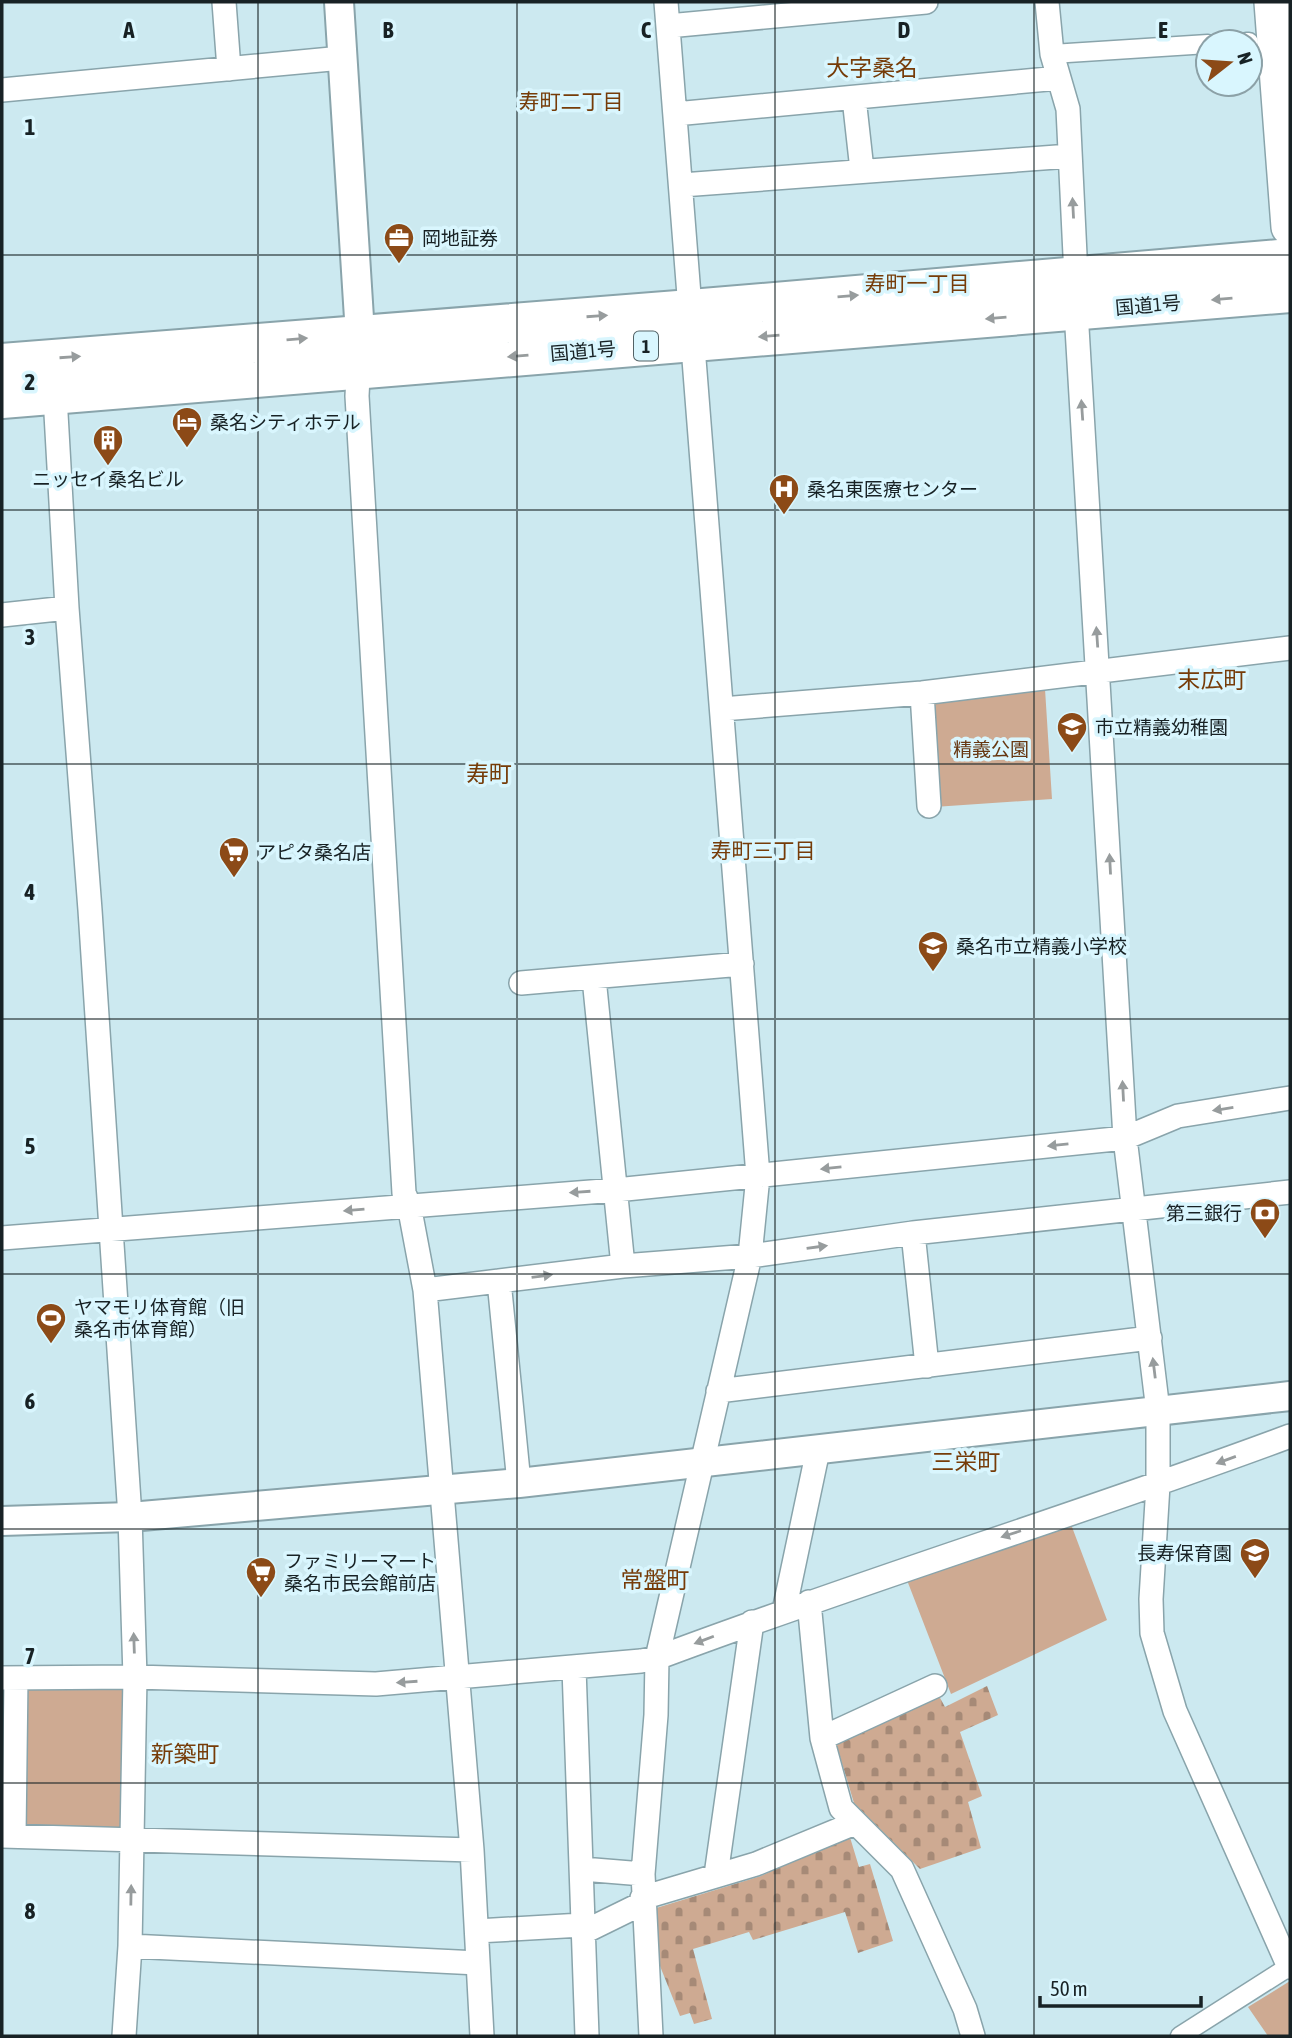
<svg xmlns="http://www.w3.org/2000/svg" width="1292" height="2038" font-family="'Asap Condensed','Noto Sans JP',sans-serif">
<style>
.cemetery{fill:url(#cemetery-stones)}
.green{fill:#ceaa92}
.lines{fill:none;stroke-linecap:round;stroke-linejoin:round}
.pedestrian-casing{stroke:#89a4ab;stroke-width:21}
.minor-casing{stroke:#89a4ab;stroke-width:26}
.tertiary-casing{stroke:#89a4ab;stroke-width:32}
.primary-casing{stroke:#89a4ab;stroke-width:40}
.trunk-casing{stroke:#89a4ab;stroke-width:42}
.pedestrian{stroke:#fff;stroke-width:18}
.minor{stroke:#fff;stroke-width:23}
.tertiary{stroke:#fff;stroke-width:28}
.primary{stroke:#fff;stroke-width:37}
.trunk{stroke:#fff;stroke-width:38}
.oneway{fill:#979c9d}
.grid{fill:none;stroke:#182225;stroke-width:2;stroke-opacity:0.55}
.labels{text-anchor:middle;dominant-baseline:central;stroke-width:7;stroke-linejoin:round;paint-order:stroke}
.shield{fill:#d9f6fe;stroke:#526266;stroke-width:2}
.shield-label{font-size:18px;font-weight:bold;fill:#182225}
.poi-label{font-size:19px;fill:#182225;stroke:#d9f6fe;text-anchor:start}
.street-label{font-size:19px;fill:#182225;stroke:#d9f6fe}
.park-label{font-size:19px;fill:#673711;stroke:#d9f6fe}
.neighbourhood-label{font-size:21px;fill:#763c09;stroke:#d9f6fe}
.quarter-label{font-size:23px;fill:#763c09;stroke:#d9f6fe}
.grid-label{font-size:23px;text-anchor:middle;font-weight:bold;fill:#182225;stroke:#d9f6fe;stroke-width:7;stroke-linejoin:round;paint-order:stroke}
</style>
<defs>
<pattern id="cemetery-stones" width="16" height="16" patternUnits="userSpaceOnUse" patternTransform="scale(1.75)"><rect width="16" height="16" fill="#ceaa92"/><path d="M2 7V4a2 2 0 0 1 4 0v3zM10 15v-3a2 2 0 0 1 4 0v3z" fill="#a68a77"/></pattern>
</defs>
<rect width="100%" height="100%" fill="#cce9f0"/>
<path class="cemetery" d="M987,1686l11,29 -38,17 22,64 -14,6 13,46 -61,21 -66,-66 -19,-63 104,-44 6,11z
M849,1834l10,33 11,-3 23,77 -35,12 -13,-41 -92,28 -4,-8 -56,17 19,70 -18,5 -4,-11 -10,3 -20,-50 -12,-48 5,-9 108,-33z"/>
<path class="green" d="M1045,689l7,110 -118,8 -6,-105z
M1069,1519l38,101 -156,74 -46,-119z
M24,1687l102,3 -3,139 -102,-3z
M1290,1981v55h-22l-20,-29z"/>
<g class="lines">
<g class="pedestrian-casing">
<path id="pedestrian" d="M1246,42h3
M1052,54l156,-10
M1180,2036l110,-70"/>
</g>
<g class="minor-casing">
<path id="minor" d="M224,2l5,67
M1047,2l5,52 16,55 8,167
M668,26l258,-24
M2,90l340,-32
M854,98l8,72
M675,114l384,-36
M682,185l388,-29
M1076,311l49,827 33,273v74l-7,114 1,34 23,78 114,256
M359,358l-2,38 47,797 5,12 16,85 47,560 10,186
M55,396l12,212 23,302 40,607 5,160 -5,269 -6,90
M2,615l65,-7
M922,693l7,113
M722,709l200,-16 368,-45
M594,978l29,288
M521,983l221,-19
M913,1233l14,133
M2,1238l614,-48 509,-52 53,-22 112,-18
M499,1281l20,202
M425,1290l198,-24 127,-10 163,-23 377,-41
M718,1391l432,-53
M809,1602l13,136 19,70 61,61 63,140 8,27
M784,1611l34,-161
M574,1668l13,368
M2,1678l133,-1 241,7 265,-23 16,-3c210,-79 424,-144 633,-222
M822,1738l113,-52
M2,1836l470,14
M14,1836l2,-158
M582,1869l61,5
M716,1875l36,-253
M642,1898l114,-34 99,-41
M477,1931l105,-6
M584,1932l59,-29
M130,1946l348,17
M651,2036l-8,-162 13,-159 1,-57 93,-402 8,-80 -92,-1174"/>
</g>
<g class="tertiary-casing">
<path id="tertiary" d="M339,2l21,332
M2,1521l128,-4 389,-34 771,-87"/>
</g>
<g class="primary-casing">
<path id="primary" d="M1273,2l17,225"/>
</g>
<g class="trunk-casing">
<path id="trunk" d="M2,363l689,-54 599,-51
M2,399l1288,-106"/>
</g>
<use href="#pedestrian" class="pedestrian"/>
<use href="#minor" class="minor"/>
<use href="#tertiary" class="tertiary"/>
<use href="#primary" class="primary"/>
<use href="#trunk" class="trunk"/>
</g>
<defs><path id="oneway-solid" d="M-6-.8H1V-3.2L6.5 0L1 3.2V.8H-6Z" transform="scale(1.75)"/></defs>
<g class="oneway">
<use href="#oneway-solid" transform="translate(1073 208) rotate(-93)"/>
<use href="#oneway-solid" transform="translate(848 296) rotate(-5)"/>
<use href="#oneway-solid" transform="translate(1222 299) rotate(175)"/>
<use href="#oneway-solid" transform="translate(597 316) rotate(-4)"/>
<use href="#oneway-solid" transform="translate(996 318) rotate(175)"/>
<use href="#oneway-solid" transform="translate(769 336) rotate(175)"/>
<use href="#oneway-solid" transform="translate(297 339) rotate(-5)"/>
<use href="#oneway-solid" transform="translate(518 356) rotate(175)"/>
<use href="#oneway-solid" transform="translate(70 357) rotate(-4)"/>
<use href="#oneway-solid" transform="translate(1082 410) rotate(-94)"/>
<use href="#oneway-solid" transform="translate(1097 637) rotate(-94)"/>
<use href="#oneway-solid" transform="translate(1110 864) rotate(-93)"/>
<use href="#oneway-solid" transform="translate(1123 1091) rotate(-93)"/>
<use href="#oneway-solid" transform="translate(1223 1109) rotate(171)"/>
<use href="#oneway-solid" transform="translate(1058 1145) rotate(174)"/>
<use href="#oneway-solid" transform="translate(831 1168) rotate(174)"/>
<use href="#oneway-solid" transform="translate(580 1192) rotate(176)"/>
<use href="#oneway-solid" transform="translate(354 1210) rotate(175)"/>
<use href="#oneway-solid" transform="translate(817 1247) rotate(-8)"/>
<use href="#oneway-solid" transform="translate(542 1276) rotate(-7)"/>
<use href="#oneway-solid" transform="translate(1154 1368) rotate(-97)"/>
<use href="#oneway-solid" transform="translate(1226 1460) rotate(160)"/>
<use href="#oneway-solid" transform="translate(1011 1534) rotate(162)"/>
<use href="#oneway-solid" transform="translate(704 1640) rotate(159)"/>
<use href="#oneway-solid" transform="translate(134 1643) rotate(-92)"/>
<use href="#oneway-solid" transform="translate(407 1682) rotate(176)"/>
<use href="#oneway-solid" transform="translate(131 1895) rotate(-89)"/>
</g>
<path class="grid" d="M258,2v2034M517,2v2034M775,2v2034M1034,2v2034M2,255h1288M2,510h1288M2,764h1288M2,1019h1288M2,1274h1288M2,1529h1288M2,1783h1288"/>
<defs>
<g id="office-pin" transform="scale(1.575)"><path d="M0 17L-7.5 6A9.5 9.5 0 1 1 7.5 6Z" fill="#8c4a17" stroke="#d9f6fe"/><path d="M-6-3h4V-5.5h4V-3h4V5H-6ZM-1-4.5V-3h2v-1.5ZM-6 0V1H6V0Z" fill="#fff"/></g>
<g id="hotel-pin" transform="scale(1.575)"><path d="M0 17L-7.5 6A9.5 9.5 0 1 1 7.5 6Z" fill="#8c4a17" stroke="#d9f6fe"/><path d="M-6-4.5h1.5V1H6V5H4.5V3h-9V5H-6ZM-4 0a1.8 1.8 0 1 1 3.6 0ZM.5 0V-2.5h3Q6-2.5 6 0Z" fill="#fff"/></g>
<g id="building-pin" transform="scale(1.575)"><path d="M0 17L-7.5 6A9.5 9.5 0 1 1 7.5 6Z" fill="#8c4a17" stroke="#d9f6fe"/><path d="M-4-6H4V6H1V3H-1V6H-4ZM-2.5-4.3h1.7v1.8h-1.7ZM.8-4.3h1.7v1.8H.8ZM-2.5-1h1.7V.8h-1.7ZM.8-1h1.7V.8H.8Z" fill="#fff"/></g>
<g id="hospital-pin" transform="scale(1.575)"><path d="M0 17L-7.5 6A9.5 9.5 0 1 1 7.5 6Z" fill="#8c4a17" stroke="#d9f6fe"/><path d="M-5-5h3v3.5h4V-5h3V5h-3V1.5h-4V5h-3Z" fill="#fff"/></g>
<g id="school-pin" transform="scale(1.575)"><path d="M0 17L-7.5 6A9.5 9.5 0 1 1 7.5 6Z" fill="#8c4a17" stroke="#d9f6fe"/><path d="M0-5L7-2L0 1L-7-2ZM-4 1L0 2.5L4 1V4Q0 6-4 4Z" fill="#fff"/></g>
<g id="supermarket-pin" transform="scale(1.575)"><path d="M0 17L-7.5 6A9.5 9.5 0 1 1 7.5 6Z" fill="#8c4a17" stroke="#d9f6fe"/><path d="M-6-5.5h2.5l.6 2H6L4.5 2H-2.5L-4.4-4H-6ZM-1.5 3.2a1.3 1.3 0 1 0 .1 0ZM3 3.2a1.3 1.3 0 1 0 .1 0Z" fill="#fff"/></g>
<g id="bank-pin" transform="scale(1.575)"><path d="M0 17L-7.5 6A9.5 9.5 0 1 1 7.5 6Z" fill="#8c4a17" stroke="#d9f6fe"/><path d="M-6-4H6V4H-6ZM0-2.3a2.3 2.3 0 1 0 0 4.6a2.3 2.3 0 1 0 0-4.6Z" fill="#fff"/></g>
<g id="stadium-pin" transform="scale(1.575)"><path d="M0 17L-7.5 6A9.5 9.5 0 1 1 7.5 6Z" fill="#8c4a17" stroke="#d9f6fe"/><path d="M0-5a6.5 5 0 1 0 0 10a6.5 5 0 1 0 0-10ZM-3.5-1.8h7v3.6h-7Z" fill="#fff"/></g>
</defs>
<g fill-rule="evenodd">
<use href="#office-pin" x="399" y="238"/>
<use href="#hotel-pin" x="187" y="422"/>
<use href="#building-pin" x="108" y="440"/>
<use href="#hospital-pin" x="784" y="489"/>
<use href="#school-pin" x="1072" y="727"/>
<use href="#supermarket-pin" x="234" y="852"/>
<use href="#school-pin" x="933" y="946"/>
<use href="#bank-pin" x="1265" y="1213"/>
<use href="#stadium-pin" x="51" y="1318"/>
<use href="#school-pin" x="1255" y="1553"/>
<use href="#supermarket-pin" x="261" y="1572"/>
</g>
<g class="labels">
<rect class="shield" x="634" y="331.5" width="24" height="29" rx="5"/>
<g class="shield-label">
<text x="646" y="346">1</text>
</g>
<g class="poi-label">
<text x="422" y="238">岡地証券</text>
<text x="210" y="422">桑名シティホテル</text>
<text x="108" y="479" text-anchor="middle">ニッセイ桑名ビル</text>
<text x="807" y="489">桑名東医療センター</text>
<text x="1095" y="727">市立精義幼稚園</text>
<text x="257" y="852">アピタ桑名店</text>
<text x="956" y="946">桑名市立精義小学校</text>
<text x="1242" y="1213" text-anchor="end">第三銀行</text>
<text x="74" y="1307">ヤマモリ体育館（旧<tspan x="74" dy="22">桑名市体育館）</tspan></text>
<text x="1232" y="1553" text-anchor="end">長寿保育園</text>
<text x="284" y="1561">ファミリーマート<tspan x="284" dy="22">桑名市民会館前店</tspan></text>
</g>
<g class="street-label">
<text transform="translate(1148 305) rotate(-5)">国道1号</text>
<text transform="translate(583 351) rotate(-5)">国道1号</text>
</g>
<g class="park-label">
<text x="991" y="749">精義公園</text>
</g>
<g class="neighbourhood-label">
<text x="571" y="101">寿町二丁目</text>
<text x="917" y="283">寿町一丁目</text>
<text x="763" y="850">寿町三丁目</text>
</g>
<g class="quarter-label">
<text x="872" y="68">大字桑名</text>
<text x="1212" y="680">末広町</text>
<text x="489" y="774">寿町</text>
<text x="966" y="1462">三栄町</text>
<text x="655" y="1580">常盤町</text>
<text x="185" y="1754">新築町</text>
</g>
</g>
<g class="grid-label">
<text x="129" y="38">A</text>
<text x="388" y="38">B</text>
<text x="646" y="38">C</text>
<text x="904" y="38">D</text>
<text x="1163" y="38">E</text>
<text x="30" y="135">1</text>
<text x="30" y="390">2</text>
<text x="30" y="645">3</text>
<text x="30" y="900">4</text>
<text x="30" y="1154">5</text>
<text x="30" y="1409">6</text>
<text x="30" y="1664">7</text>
<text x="30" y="1919">8</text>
</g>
<rect width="1292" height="2038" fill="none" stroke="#182225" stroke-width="7"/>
<g transform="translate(1229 63) rotate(73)"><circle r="33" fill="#d9f6fe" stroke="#8ca1a7" stroke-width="2"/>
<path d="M0-5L12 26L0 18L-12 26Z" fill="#8c4a17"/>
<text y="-10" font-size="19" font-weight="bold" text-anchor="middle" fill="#182225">N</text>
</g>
<path d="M1040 1996v10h161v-10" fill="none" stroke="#182225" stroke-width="3.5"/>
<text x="1050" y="1996" font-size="21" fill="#182225" stroke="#d9f6fe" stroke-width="5" paint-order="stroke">50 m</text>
</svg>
